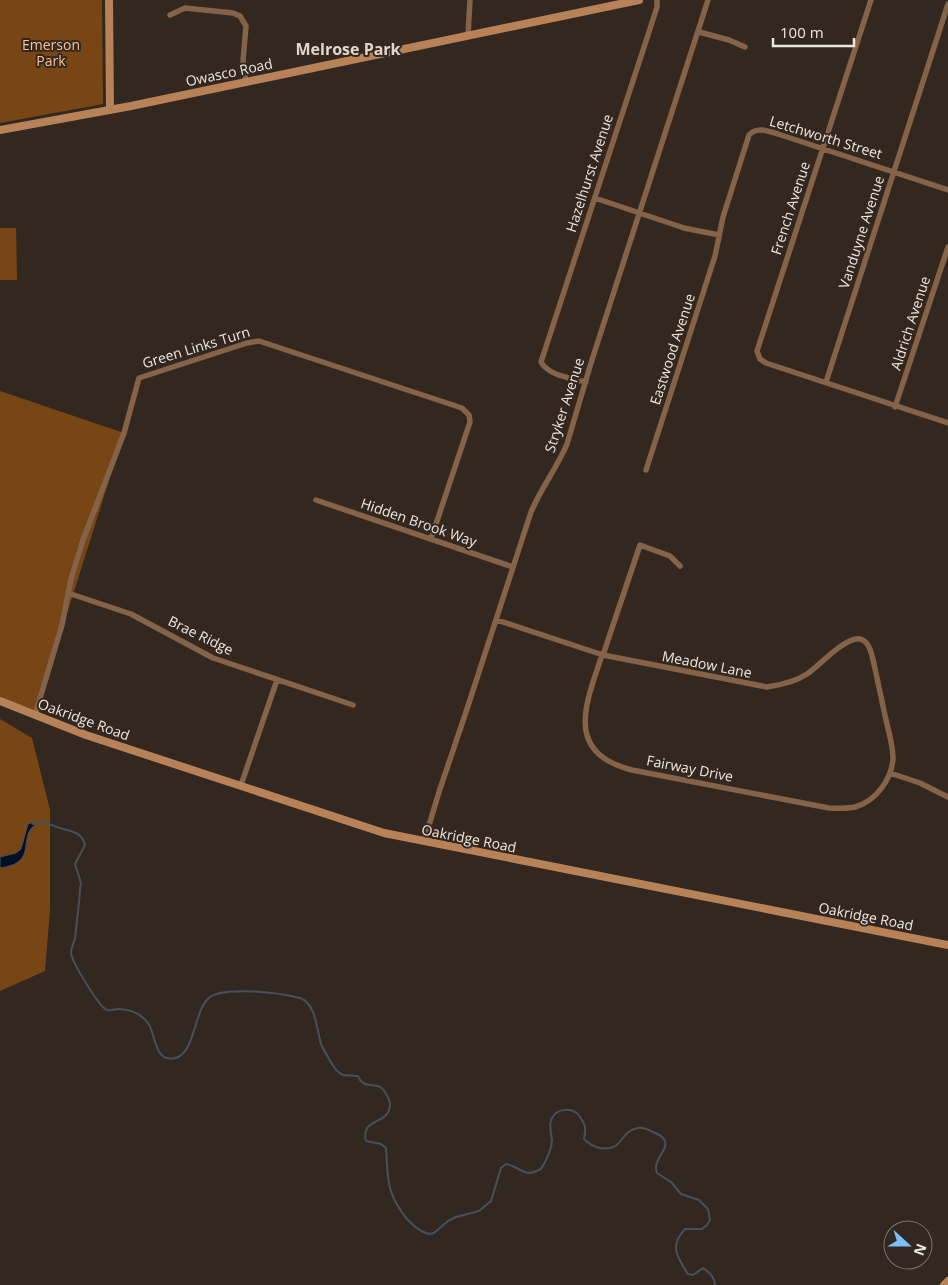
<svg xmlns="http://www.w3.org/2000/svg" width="948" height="1285" font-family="'Open Sans',sans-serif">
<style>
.green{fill:#784614}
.water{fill:#001125;stroke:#47515d}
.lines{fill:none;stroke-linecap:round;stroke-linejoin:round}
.stream{stroke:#47515d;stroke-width:2}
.street{stroke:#846348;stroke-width:5.5}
.secondary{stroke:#b78257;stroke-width:8}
.labels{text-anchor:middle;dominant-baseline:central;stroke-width:4;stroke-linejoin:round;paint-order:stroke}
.park-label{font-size:14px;fill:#ffc290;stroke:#33281f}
.street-label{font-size:14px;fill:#eee6e0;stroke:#33281f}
.quarter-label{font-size:16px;font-weight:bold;fill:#e4d5ca;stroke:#33281f}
</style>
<rect width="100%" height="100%" fill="#33281f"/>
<path class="green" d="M0,0h102l1,104 -103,19z
M0,228h16l1,52h-17z
M0,391l124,42 -89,282 -35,-13z
M0,719l32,19 18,72v100l-5,61 -45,20z"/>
<path class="water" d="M35,822v3c-18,13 4,38 -35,43v-11l16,-4 5,-4 7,-25z"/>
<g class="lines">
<path class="stream" d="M33,824c13,-5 15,1 27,4 12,4 21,3 25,17l-10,19 6,19 -1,6c-1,17 -3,33 -5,49 -1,5 -4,10 -4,15 1,9 28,54 36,57 4,1 8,-1 11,-1 12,0 23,5 30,14 8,11 6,40 27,35 21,-5 18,-48 35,-61 16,-11 71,-4 90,1 16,5 17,33 21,46 3,7 8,14 11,20 3,5 6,9 11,11 4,1 10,0 15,1 1,2 2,5 4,6 8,7 17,-2 24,12 2,3 4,7 4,11 -1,21 -30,12 -24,36l15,3 5,4c2,31 0,45 21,71 6,6 14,14 23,15l4,-1 14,-12 8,-4 23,-6 12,-10 10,-33 5,-4c17,3 16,15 35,5 5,-8 11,-20 11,-30 -1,-6 -3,-13 -1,-19 5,-13 23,-13 29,-3 6,8 6,12 4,22 5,5 9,8 16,9 24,4 19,-17 38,-20 5,-1 11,2 15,4 5,2 10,4 12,9 3,11 -13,18 -8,32l14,9 10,12 18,6 9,9 2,11 -3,5 -5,4h-17c-16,17 -8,28 3,45l5,1 10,-7c6,4 12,10 12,17"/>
<path class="street" d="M871,0l-114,351 3,8 6,4 182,60
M170,15l15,-7 48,5 7,3 6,10 -3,35 3,21
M699,32l30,8 16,7
M468,35l2,-35
M595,198l89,30 35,7
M586,382c-15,-4 -37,-6 -45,-20l107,-327 9,-28v-7
M826,382l122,-378
M895,407l53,-160
M646,470l69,-214 8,-39 26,-82c8,-9 19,-4 29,-1l170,56
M316,500l197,67
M68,593l63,21 82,44 140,47
M497,620l106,35 164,32c14,-2 28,-5 40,-13 12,-8 39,-38 53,-35 10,2 12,17 14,25 4,19 8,38 12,56 3,13 7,26 7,38 -1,21 -17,43 -38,49 -9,2 -17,1 -26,1l-197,-38c-67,-17 -47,-64 -31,-112l3,-6 36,-107 30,11 10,10
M35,715l27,-90 9,-46 12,-39 41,-107 15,-55 108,-35 12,-2 203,67 7,7 1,7 -39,117
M890,773l30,10 28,14
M241,785l36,-105
M424,842l15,-50 28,-83 64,-197c10,-24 26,-44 36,-68l24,-81 117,-363"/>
<path class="secondary" d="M109,0l1,110
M0,130l131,-24 508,-106
M0,701l86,34 298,98 564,112
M944,1285l4,-4"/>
</g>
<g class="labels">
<g class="park-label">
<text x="51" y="44">Emerson<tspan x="51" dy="16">Park</tspan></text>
</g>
<g class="street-label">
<text transform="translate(229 72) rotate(-12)">Owasco Road</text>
<text transform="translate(826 137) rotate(17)">Letchworth Street</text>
<text transform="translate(589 173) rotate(-72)">Hazelhurst Avenue</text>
<text transform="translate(790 208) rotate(-72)">French Avenue</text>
<text transform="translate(861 232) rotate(-72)">Vanduyne Avenue</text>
<text transform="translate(910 323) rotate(-72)">Aldrich Avenue</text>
<text transform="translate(196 347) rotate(-17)">Green Links Turn</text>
<text transform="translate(672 349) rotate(-72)">Eastwood Avenue</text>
<text transform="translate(564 405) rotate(-72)">Stryker Avenue</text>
<text transform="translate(419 522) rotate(19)">Hidden Brook Way</text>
<text transform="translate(201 635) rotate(26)">Brae Ridge</text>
<text transform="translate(707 664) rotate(11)">Meadow Lane</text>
<text transform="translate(84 719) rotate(20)">Oakridge Road</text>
<text transform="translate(690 768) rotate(11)">Fairway Drive</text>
<text transform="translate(469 838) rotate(11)">Oakridge Road</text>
<text transform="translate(866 916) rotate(11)">Oakridge Road</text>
</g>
<g class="quarter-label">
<text x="348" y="49">Melrose Park</text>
</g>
</g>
<g transform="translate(908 1245) rotate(111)"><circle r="24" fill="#33281f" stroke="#7e746c"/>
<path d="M0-4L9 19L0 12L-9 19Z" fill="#7cbef9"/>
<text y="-8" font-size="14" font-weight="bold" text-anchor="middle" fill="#eee6e0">N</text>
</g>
<path d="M773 38v8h81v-8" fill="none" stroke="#eee6e0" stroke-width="2.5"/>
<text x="780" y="38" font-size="15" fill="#eee6e0" stroke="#33281f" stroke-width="4" paint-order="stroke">100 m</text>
</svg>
